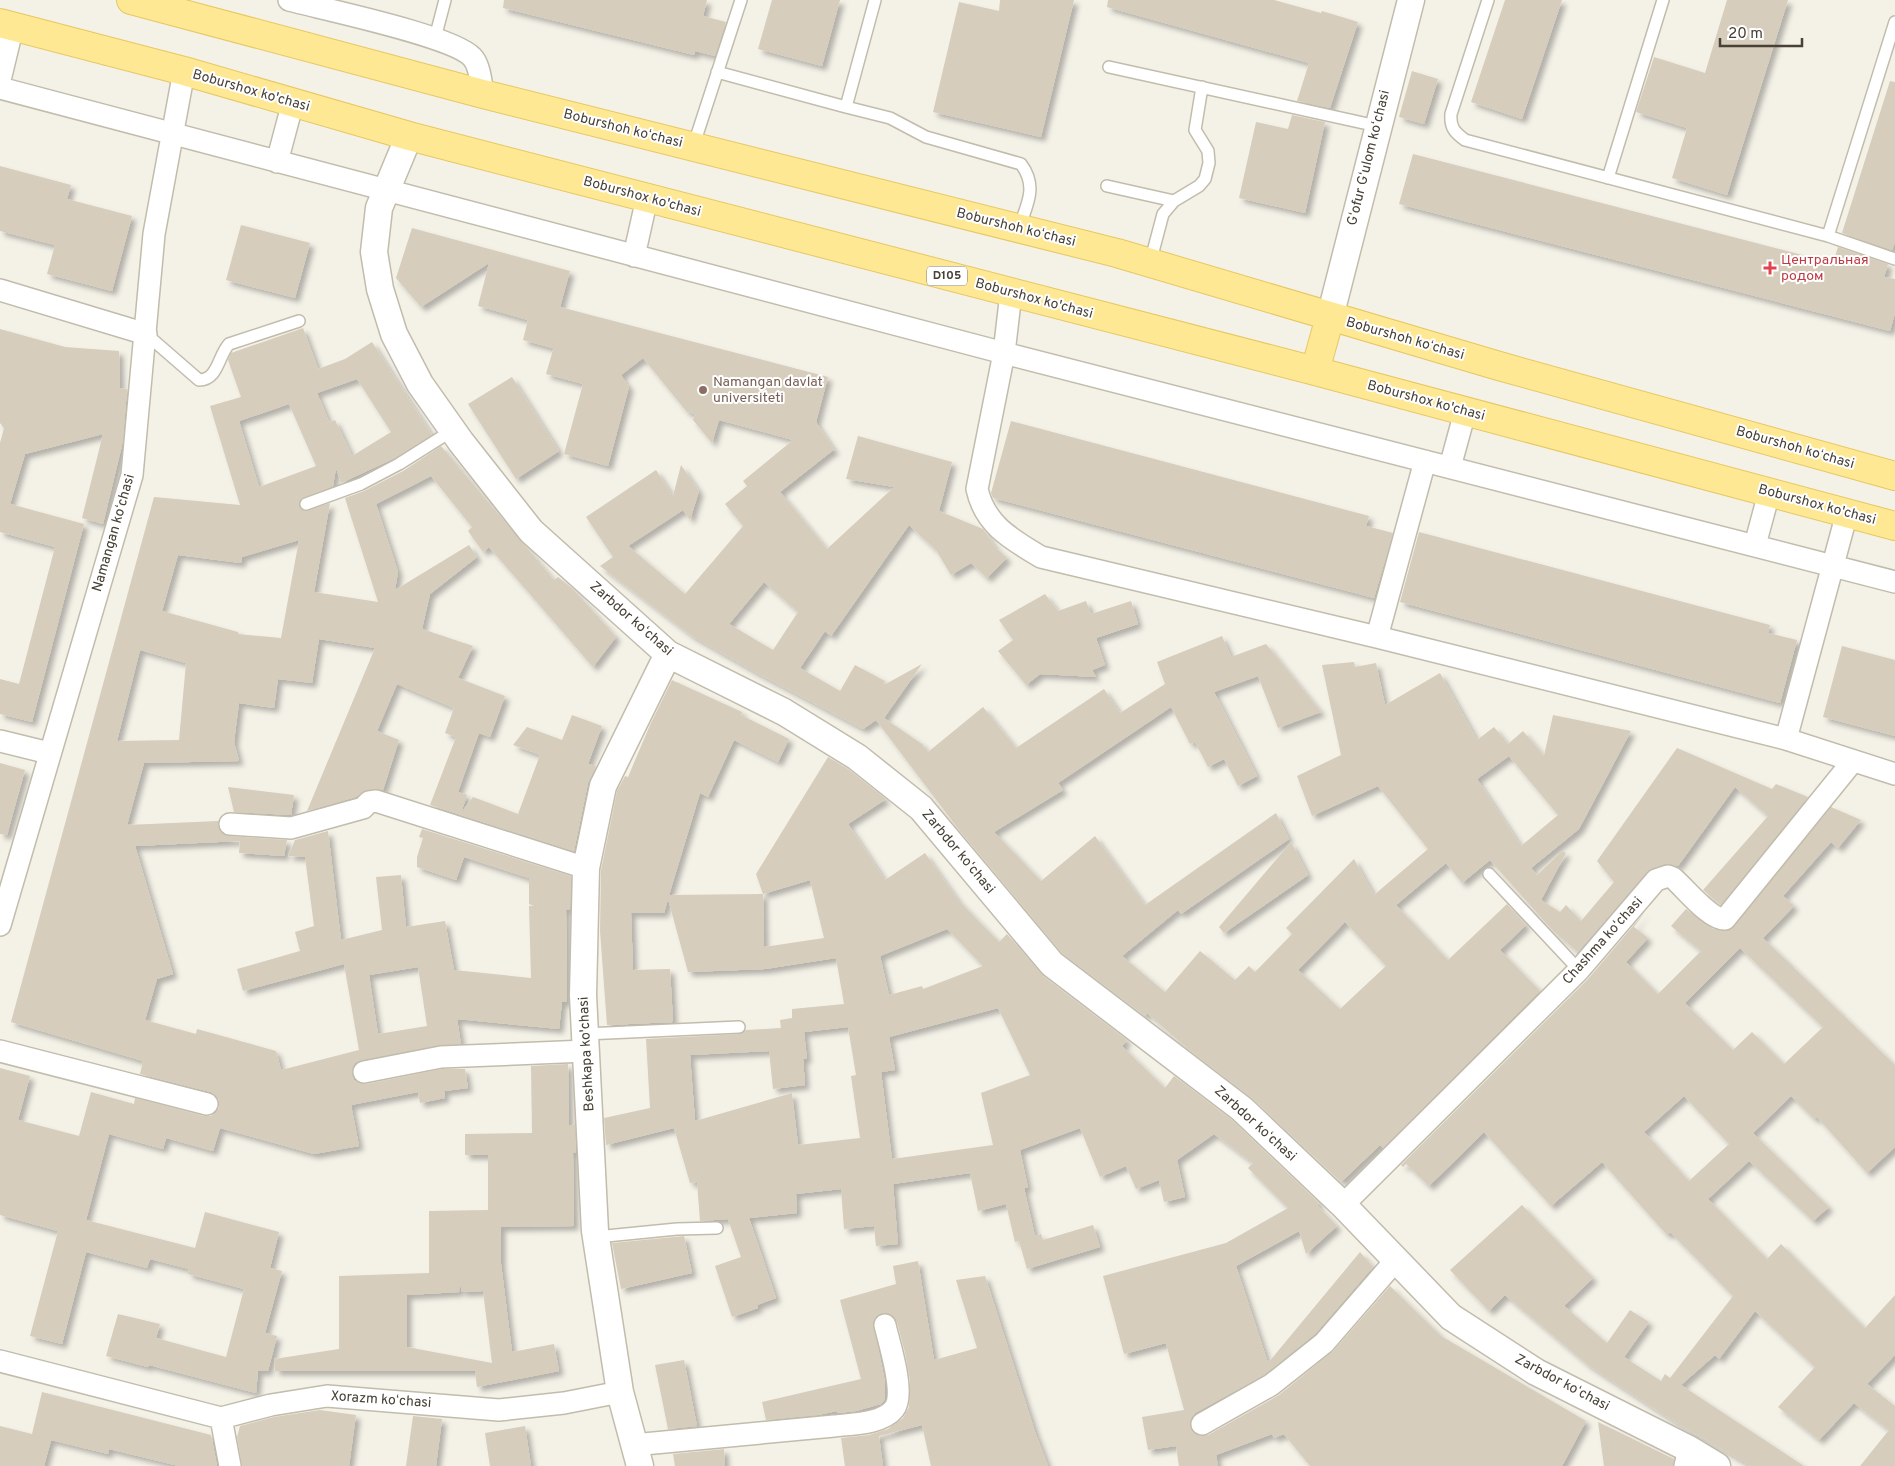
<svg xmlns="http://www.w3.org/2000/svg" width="1895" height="1466" font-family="Overpass,sans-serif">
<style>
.building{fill:#d6cdbc;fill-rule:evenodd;filter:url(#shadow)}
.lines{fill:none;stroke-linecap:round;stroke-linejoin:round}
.service-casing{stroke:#c2bcac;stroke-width:14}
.minor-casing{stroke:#c2bcac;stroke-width:24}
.tertiary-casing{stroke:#c2bcac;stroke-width:29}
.primary-casing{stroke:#e6c862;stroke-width:30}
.service{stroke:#fff;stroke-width:11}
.minor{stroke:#fff;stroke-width:21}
.tertiary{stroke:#fff;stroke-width:26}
.primary{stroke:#ffe894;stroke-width:28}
.health-dot{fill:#e0444e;stroke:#fff;stroke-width:2}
.education-dot{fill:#8d6e63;stroke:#fff;stroke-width:2}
.labels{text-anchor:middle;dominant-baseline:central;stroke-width:4;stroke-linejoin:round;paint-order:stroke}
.shield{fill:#fff;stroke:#7e7a72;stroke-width:1}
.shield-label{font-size:12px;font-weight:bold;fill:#474136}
.street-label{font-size:14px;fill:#474136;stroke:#fff}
.health-label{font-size:14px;fill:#be3a42;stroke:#fff;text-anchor:start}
.education-label{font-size:14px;fill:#785e54;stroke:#fff;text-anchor:start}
</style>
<defs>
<filter id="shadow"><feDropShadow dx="4.5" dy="4.5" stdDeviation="2.5" flood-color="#0004"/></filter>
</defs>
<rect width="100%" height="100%" fill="#f4f1e7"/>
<path class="building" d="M504,0h203l-4,16 23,6 -11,34 -20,-5 -1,4 -191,-47z
M772,0h68l-18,66 -64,-17z
M1000,0h74l-33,137 -108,-25 26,-110 40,9z
M1108,0h166l47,13 1,-2 36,11 -28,86 -33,-7 12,-38 -202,-56z
M1505,0h57l-40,119 -51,-17z
M1727,0h61l-61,195 -55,-17 15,-50 -51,-16 18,-55 51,16z
M1412,71l26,8 -14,45 -25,-7z
M1890,81l5,1v160l-3,8 -50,-17z
M1292,115l33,7 -20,91 -66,-15 17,-76 32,7z
M1413,154l420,109 5,-16 50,17 -4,13 11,2v34l-5,18 -491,-127z
M0,166l71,19 -4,14 65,17 -20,75 -65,-17 8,-29 -55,-14z
M241,225l69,18 -15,55 -69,-18z
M412,228l158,43 -10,36 268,70 -12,45 19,29h-3l-52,41 47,57 67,-62 -48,-8 12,-43 94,26 -13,49 44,18 13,19 11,10 -20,20 -16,-15 -20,12 -15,-25 -27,-25 -78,111 -6,-5 -25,37 40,23 15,-26 30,16 -3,5 40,-22 -38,54 38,26 6,8 55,-45 33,41 88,-59 16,24 45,-29 -8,-22 65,-26 9,21 35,-13 55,68 -43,16 -20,-52 -44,16 43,84 -19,10 -14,-27 -16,8 -13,-25 -5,2 -19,-37 -113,76 5,7 -69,42 47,49 54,-45 50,69 131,-92 13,26 -108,75 -3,-4 -56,46 43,36 35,-41 35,29 14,-14 6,6 37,-38 -6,-6 68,-69 20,36 54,-46 -50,-63 -66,30 -15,-40 44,-21 -19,-90 32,-3 1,5 21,-4 9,42 55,-32 37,67 17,-13 14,17 15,-13 21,25 9,-41 78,16 -52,98 -48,39 6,7 25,-24 4,2 -25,47 19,12 6,-7 15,16 33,-39 -17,-21 80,-113 95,41 4,-5 32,13 -87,108 -18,-15 65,-74 -33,-29 -57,79 -14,-2 -17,8 -69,80 -25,-21 -63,-71 -28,23 -16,-20 -50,42 52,55 59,-56 19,21 -26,25 40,41 -157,157 -3,-3 -39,37 -90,-85 -63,-48 -41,-36 -2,3 -83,-63 -103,-123 -83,-110 -13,9 -106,-56 -65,-37 -92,-70 13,-9 -27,-40 70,-47 17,26 8,-31 18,26 -9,29 -7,-10 -55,36 57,48 58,-68 -18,-22 22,-18 -4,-5 50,-41 -74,-20 -7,23 -19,-23 2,-6 -8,-2 -44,-54 -22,17 8,12 -21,79 -44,-12 19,-70 -37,-10 7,-24 3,-1 -33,-9 5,-20 -50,-14 11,-43 -68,44 -25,-29zM764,582l34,30 -25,38 -44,-26zM1509,756l49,59 -37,31 -44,-67zM1345,922l41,44 -46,43 -42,-39z
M303,328l15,41 27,-10 27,-17 60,93 -37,23 -54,25 -5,-15 -3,18 -33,14 -1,7 6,4 25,-8 -16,89 64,10 -33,-104 19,-7 39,-20 38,-25 113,134 4,-3 15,12 43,48 -23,30 -104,-120 -6,5 -15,-21 4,-4 -41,-51 -55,28 22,68 -3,18 74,-45 8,12 -47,37 -8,35 51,17 -15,32 47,18 -15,41 -11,-4 -21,59 9,3 -6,18 12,-16 45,17 22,-59 -27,-10 14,-18 35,13 10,-25 30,11 -14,38 8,2 -8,17 -14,68 -144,-46 26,-68 -11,-4 9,-25 -57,-24 -20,47 22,9 -16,50h-16l-11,7 -49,14 68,-163 -56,-9 -7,44 -34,-4 -4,29 -35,-5 -5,39 5,19 -95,2 -17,62 91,-4 1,9 10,6 58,4 -3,16 -45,-3 1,-12 -105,5 38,128 -16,5 -12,41 51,14 1,-5 79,22 5,19 78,-20 -15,-86 -101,27 -6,-22 63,-18 -5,-19 19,-6 -9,-69 -17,-1 7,-16 33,-9 13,109 41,-10 -6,-53 25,-2 5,52 39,-6 9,49 77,8 -2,-72h5l-5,-2v-26l-65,-21 -8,23 -39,-13v-10l6,-19 -4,-1 3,-8 149,47 -1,33 -4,1 1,92h-5l-3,27 -102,-10 4,25 -22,1 -77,15 -7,3 -3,5 2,12 12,4 76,-15h23l3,19 -24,3 1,7 -25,5 -2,-11 -67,13 8,41 -45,8 -94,-26 -7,23 -47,-13 -3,11 -54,-15 -23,86 109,28 10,-36 74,20 -9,36 12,3 -17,62 12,3 -9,35h-10l-2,22 -107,-28 -1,2 -42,-11 12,-42 42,10 -4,14 70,19 18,-68 -56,-15 1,-5 -39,-10 -3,9 -61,-16 -24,92 -32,-8 28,-105 -58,-16v-147l30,8 -12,44 61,16 12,-44 43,12 1,-6 69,18h7l8,-8v-8l-8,-8 -71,-18 3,-13 -132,-39 143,-525 86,8 -30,-99 31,-9 -13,-37 3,-7zM357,379l34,53 -39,24 -17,-36 -6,2 -12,-29zM289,404l27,62 -57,21 -20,-66zM299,540l-18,98 -43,-4v-2l-76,-21 16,-56 63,8 1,-6zM140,650l46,13 -7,77 -62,1zM418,967l9,59 -49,8 -9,-59z
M0,329l65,18 54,4 1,37 7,1 -4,52 -20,83 -21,-6 21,-84 -78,20 -15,50 74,20 -52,198 -32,-8v-35l19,5 36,-137 -55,-15v-89l4,-15 -4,-5z
M512,377l47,74 -43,28 -48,-75z
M1011,421l358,95 -3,10 27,7 -19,65 -381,-100 -2,-5z
M1419,532l351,93 -2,8 29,7 -17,63 -380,-101z
M1045,594l13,17 28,-10 5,13 40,-13 7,23 -42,14 9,27 -13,5 4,7 -56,-3 -14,11 -28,-34 15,-11 -14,-20z
M1842,646l53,14v76l-72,-19z
M672,680l70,32 -1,3 48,24 -11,23 -44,-22 -26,57 -8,-4 -31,102 94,-1 -7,-20 72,-117 20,12 38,30 -38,25 37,56 40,-27 33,47 41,42 8,-8 36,42 84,64 -5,6 43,42 9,-12 58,44 87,83 -2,2 20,21 -31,28 -7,-23 -63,35 32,97 92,-111 13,15 -58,67 -51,41 -69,38 -5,11 5,10 6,2 7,-1 71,-40 54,-44 57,-65 51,50 145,85 -24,45h-252l-26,-32 -10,4 -2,-4 -56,21 2,11h-39l-3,-20 -28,4 -6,-33 42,-7 -18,-67 -42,11 -21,-78 123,-33 62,-35 -40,-40 5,-5 -39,-29 -37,26 8,37 -21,5 -5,-22 -23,9 -10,-23 -26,11 -20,-49 -60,22 8,38h-4l11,48 6,-2 2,6 50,-15 7,22 -73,22 -8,-28 -4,1 -9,-38 -28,7 -8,-38 -77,11 5,60 -22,2 -2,-20 -30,3 -3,-40 -45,5 1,19 -48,5 27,80 -19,7 1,3 -26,9 -17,-51 26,-9 -13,-38 -28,2 -3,-39 -7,1 -16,-55 -68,17 -2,-27 46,-10 -4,-69 93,-5 7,-4 35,-2 -1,-8 12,-2v-9l52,-5 -8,-46 -71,11 -77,3 -20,-73 -4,14h-33l2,57 37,-1 3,53 -66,3 -7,-94 1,-61 16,-79 8,-15 3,1 22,-52zM810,880l14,58 -60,9 -1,-53zM947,929l36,37 -60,23 -1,-3 -33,9 -9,-39zM998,1008l32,67 -49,18 12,52 -101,14 -11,-87 14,-2 -6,-33zM848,1027l8,48 -5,1 9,62 -62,7 -6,-52 -97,28 -5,-66 79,-4 4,38 32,-4 -2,-26h4l-3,-27z
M0,763l25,7 -18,65 -7,-1z
M228,787l66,8 -3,20 -57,-3z
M1831,807l30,13 -23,28 -7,-6 -48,54 11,10 -31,32 132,127v82l-28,26 -50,-56 -3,2 -23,-23 -38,37 76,74 -16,14 -64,-60 -41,38 59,60 14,-15 84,84 30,-33v60l-28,29 28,22v60h-35l29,-36 -35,-27 -35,37 -41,-33 37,-40 -60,-56 -36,48 -4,-4 -34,30 123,81h-53l-78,-45 -85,-56 -83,-70 -16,16 -39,-41 72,-65 71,73 -29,28 43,37 23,-33 19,12 -25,35 37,24 4,-7 5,4 63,-82 -63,-64 -3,3 -65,-73 -51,44 -67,-74 -55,54 -23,-22 -3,3 -2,-2 187,-186 57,-67 -11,15 14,11 -22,24 32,32 43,-43 -30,-25 15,-17 27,20 17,1zM1740,948l83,79 -39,37 -32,-32 -19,18 -48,-47zM1684,1096l45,48 -40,37 -45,-49z
M1291,842l17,33 -84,58 -5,-6z
M568,1064l1,62 6,-2 1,28 -3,1 1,73 -73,1v37l11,88 42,-8 5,27 -82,16 -2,-16h-200l-1,-12 65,-10v-73l90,-3v-62l59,-1v-55h-23v-21l67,-1 -1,-67zM460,1283l2,9 21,-1 9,72 -85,-16v-52l52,-3z
M684,1236l8,37 -71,16 -9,-46z
M918,1261l16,99 43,-12 -21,-68 29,-4 50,156 13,34h-117l-9,-41 -43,11 4,30h-38l-4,-28 28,-3 19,-6 15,-11 6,-11 1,-27 -5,-27 -8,-31 -9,-9 -11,3 -4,6 12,60v17l-4,5 -25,7 -19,2v-2l-19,4 -52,5 -4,-18 99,-23 -21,-79 56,-16 -3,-18z
M684,1360l13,66 -29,3 -13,-64z
M42,1392l169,43 6,31h-38l-70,-17 -1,5 -57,-14 -7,26h-44v-40l32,8z
M320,1410l36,5 -7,51h-107l-5,-29 3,-11 34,-9z
M413,1416l29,3 -6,47h-30z
M1598,1422l76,37 -1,7h-69z
M525,1426l6,40h-41l-5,-33z
M724,1449l1,17h-50l-2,-12z"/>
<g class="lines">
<g class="service-casing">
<path id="service" d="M1488,0l-37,114c-1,13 3,18 14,26l363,96 67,23
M435,38l10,-38
M1109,67l268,59
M717,72l129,35 29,-107
M846,107l44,11 36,19 95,27c17,23 6,40 -2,64
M693,147l48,-147
M1608,178l55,-178
M1107,186l67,15
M1828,236l67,-214
M1150,263l13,-49 11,-13 25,-15 6,-7 4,-16 -1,-12 -13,-21 7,-43
M146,334l53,46c19,0 19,-24 30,-36l70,-23
M306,504l55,-20 38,-20 54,-34
M1489,874l90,96
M585,1034l154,-7
M596,1237l81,-8 40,-1"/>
</g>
<g class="minor-casing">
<path id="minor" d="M289,0c34,9 164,36 183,57 8,8 9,26 11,37
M0,80l13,-54
M0,88l1004,265 891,229
M277,162l16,-60
M634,256l13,-58
M0,290l146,44
M1011,293l-7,60 -27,136c8,36 34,50 64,68l336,80 409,102 109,35
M1450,467l15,-55
M1755,545l14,-52
M1377,637l48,-176
M1786,739l61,-226
M0,741l49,12
M230,824l61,4 72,-20 6,-6 7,-1 210,67
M0,925l132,-450 22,-241 30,-163
M0,1051l207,53
M364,1072l77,-15 145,-6
M1343,1205l236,-235 77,-90 12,-4 5,2c12,10 37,42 52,41l128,-158
M0,1361l221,57 50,-13 56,-9 172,14 65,-7 56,-11
M221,1418l9,48
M1202,1424l69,-39 53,-42 72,-83
M633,1445l201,-19c18,-2 48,-2 60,-17 12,-15 -5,-66 -9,-84
M1685,1466l4,-17"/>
</g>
<g class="tertiary-casing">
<path id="tertiary" d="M409,136l-30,72 -5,44 6,37 14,45 26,50 41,58 70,89 137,123 116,58 73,45 64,51 131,156 190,145 101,96 108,112 85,55 153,77 28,17
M1330,317l81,-317
M640,1466l-20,-74 -25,-161 -12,-236 3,-127 17,-82 65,-132"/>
</g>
<g class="primary-casing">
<path id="primary" d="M131,0l352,94 634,159 382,113 396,110
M0,23l184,48 225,65 906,235 580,155
M1315,371l15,-54"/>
</g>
<use href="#service" class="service"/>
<use href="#minor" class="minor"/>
<use href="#tertiary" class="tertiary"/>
<use href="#primary" class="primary"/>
</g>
<path class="health-dot" d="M1767.5 260.5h5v5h5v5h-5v5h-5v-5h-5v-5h5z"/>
<circle class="education-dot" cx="703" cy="390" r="5"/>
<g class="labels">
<rect class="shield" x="927" y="266.5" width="40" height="19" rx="4"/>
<g class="shield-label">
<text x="947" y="276">D105</text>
</g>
<g class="street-label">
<text transform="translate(251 91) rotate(16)">Boburshox ko'chasi</text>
<text transform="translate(623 129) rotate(14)">Boburshoh koʻchasi</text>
<text transform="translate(1369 158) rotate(-76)">Gʻofur Gʻulom koʻchasi</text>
<text transform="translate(642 197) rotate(15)">Boburshox ko'chasi</text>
<text transform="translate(1016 228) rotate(14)">Boburshoh koʻchasi</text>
<text transform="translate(1034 299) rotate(15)">Boburshox ko'chasi</text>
<text transform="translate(1405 339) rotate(16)">Boburshoh koʻchasi</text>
<text transform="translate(1426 401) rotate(15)">Boburshox ko'chasi</text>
<text transform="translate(1795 448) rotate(16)">Boburshoh koʻchasi</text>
<text transform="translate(1817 505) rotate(15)">Boburshox ko'chasi</text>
<text transform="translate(114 533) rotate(-74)">Namangan koʻchasi</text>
<text transform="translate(631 619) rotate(41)">Zarbdor koʻchasi</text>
<text transform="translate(958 852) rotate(50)">Zarbdor koʻchasi</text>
<text transform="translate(1603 941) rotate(-48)">Chashma koʻchasi</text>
<text transform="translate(587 1054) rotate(-93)">Beshkapa ko'chasi</text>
<text transform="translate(1255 1124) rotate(42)">Zarbdor koʻchasi</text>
<text transform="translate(1562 1383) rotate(28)">Zarbdor koʻchasi</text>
<text transform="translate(381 1400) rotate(4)">Xorazm koʻchasi</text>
</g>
<g class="health-label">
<text x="1781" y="260">Центральная<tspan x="1781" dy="16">родом</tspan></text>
</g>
<g class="education-label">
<text x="713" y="382">Namangan davlat<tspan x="713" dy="16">universiteti</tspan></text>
</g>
</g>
<path d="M1720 38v8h82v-8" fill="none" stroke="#474136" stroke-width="2.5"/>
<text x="1728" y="38" font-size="15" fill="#474136" stroke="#ffffff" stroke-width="4" paint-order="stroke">20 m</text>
</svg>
